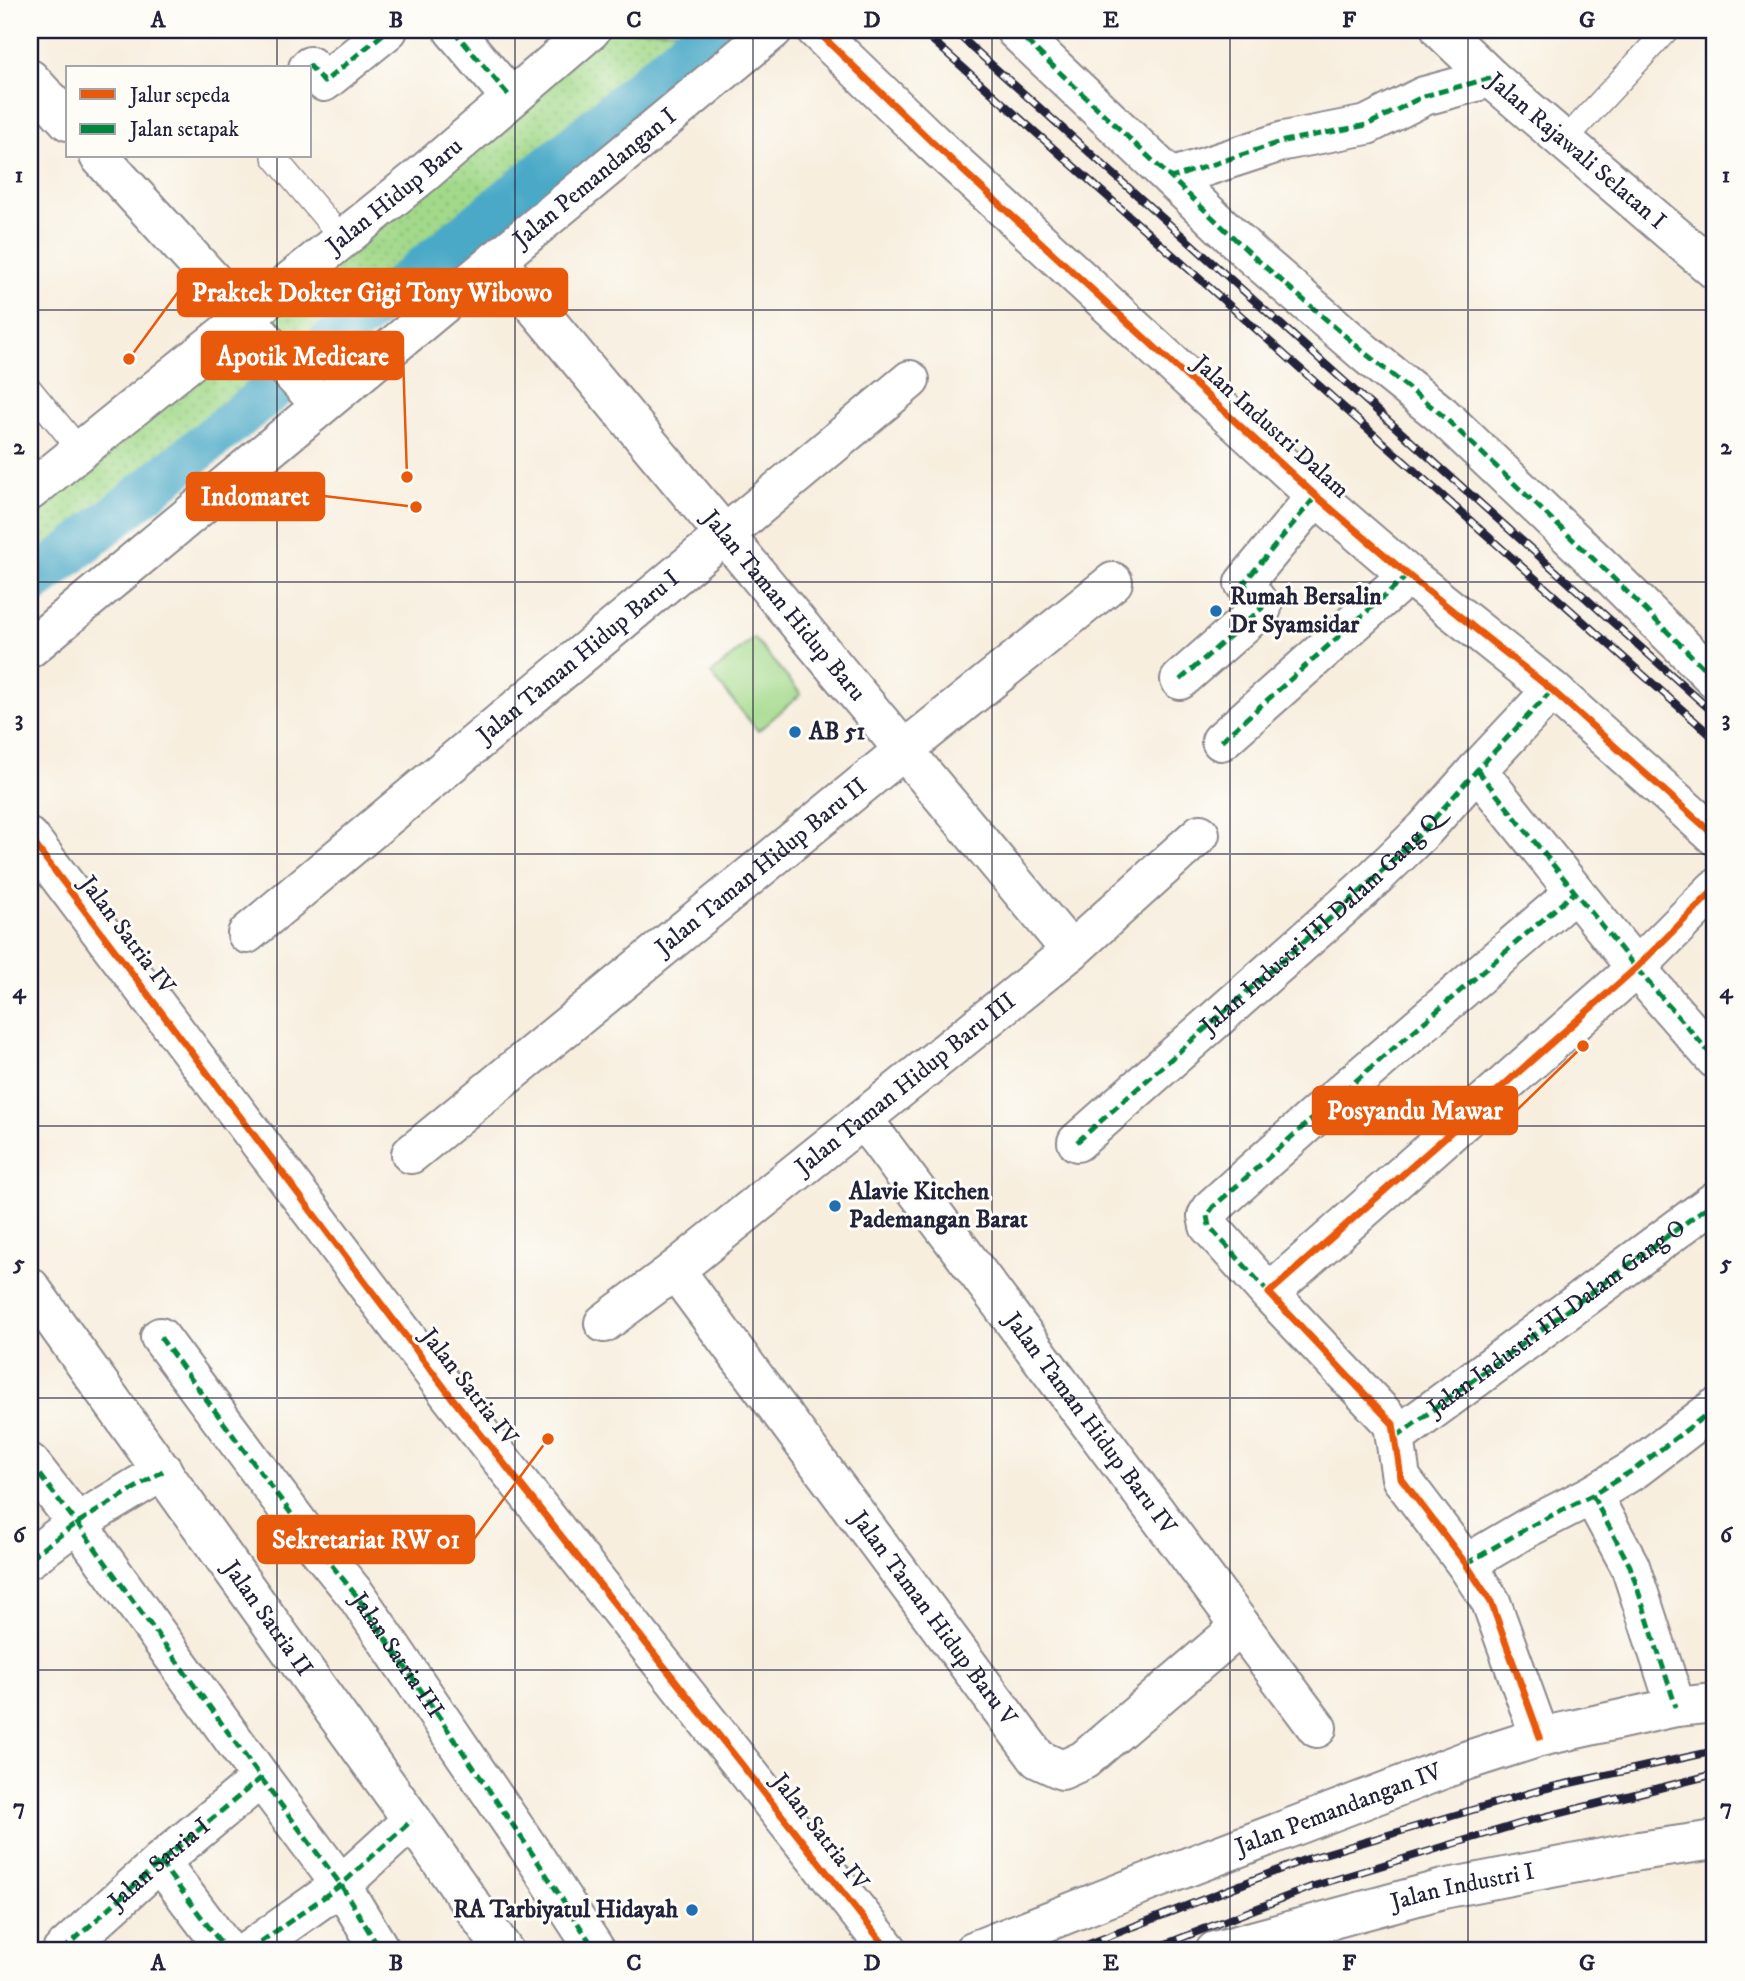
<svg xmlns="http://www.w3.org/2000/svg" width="1745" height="1981" font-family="'IM FELL DW Pica',serif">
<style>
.grass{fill:url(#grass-dots);stroke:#627e62;stroke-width:2}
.pitch{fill:#a2d98a;stroke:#627e62;stroke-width:2}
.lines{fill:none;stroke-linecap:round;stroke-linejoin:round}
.canal{stroke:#48a9c7;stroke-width:44}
.service-casing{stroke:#8c888c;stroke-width:26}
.minor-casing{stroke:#8c888c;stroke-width:42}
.tertiary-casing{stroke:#8c888c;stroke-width:42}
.service{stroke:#fff;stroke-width:23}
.minor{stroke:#fff;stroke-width:38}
.tertiary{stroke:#fff;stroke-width:38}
.rail-casing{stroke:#22223b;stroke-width:8}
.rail{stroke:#fdfcf7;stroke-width:5;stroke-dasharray:16;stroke-linecap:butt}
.quiet{stroke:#00873e;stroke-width:5;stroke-dasharray:10 5;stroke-linecap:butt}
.cycleway-casing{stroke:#fdfcf7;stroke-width:11}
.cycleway{stroke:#e8590c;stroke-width:7}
.grid{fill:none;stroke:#22223b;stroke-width:2;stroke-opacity:0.55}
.poi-dot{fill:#1f6fb2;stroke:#fdfcf7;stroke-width:2.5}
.labels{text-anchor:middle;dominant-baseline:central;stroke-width:6;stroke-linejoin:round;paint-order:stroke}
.street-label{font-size:24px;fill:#22223b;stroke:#fdfcf7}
.poi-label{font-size:24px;font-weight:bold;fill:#22223b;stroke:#fdfcf7;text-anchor:start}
.leader{fill:none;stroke:#e8590c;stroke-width:2.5}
.callout-dot{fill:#e8590c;stroke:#fdfcf7;stroke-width:2.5}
.callout{fill:#e8590c;stroke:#e8590c;stroke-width:2.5}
.callout-label{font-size:26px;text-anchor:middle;font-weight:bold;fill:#fff}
.neatline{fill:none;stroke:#22223b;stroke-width:2.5}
.grid-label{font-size:23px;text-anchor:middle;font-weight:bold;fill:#22223b}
</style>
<defs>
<pattern id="grass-dots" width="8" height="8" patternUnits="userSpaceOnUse" patternTransform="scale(1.75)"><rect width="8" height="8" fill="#a2d98a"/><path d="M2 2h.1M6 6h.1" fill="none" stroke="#8bba78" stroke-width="1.8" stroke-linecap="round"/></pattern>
</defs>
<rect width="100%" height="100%" fill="#fdfcf7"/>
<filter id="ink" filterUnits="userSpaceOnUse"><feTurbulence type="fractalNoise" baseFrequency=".0143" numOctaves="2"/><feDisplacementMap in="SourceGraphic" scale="14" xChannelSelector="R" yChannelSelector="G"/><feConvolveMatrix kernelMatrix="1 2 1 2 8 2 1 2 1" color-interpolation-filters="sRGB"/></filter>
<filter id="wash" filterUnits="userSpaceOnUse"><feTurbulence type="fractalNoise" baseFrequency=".00686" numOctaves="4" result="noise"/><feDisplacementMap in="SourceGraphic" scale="28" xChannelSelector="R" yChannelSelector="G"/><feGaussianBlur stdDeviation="1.57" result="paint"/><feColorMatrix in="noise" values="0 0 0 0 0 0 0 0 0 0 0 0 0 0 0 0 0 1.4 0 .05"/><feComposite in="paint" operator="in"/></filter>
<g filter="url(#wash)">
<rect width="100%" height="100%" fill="#f7eede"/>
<path class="grass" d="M592,30h117l-241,202 -438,353v-99z"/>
<path class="pitch" d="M754,638l47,56 -43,37 -47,-57z"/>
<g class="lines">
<path class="canal" d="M30,585l540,-435 140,-120"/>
</g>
</g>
<g filter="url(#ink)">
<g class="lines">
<g class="service-casing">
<path id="service" d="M1564,141l103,-111
M274,157l68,81
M30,389l50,61"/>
</g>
<g class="minor-casing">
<g id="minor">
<path d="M453,30l58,68"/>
<path d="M816,30l116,112 384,354 92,79 144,115 163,146"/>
<path d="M1015,30l156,148"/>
<path d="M308,68l2,-2 14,16 64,-52"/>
<path d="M1491,78l-67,18 -57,29 -83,16 -113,37 82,78 113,98 76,61 163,155 110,109"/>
<path id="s1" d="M496,260l575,691"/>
<path d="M246,317l46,57 29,31"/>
<path id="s2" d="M30,648l743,-618"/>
<path d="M1180,680l82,-72 -18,-25 72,-87"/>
<path d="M1221,741l187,-166"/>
<path d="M1477,770l159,198 79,91"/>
<path d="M30,838l423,561 436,552"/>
<path id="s3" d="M247,934l663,-554"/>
<path id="s4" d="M863,1119l454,609"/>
<path id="s5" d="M1077,1142l285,-252 63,-61 52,-59 75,-80"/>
<path id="s6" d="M411,1154l493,-404 209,-168"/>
<path id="s7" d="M675,1270l363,489 24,11 22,-10 157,-134"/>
<path id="s8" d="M30,1287l382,533 92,131"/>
<path d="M1269,1293l-60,-67 -2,-10 6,-9 102,-91 260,-224"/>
<path id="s9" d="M604,1323l71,-53 396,-319 129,-117"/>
<path d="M160,1337l147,198 49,60 180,264 60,92"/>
<path d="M1396,1437l319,-236"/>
<path d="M30,1463l47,60 184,255 80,107 40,66"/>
<path d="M1592,1495l38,71 46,141"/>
<path d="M30,1558l47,-35 86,-52"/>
<path d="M1466,1564l61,-36 65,-33 43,-26 80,-61"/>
<path d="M1540,1737l-49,-135 -25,-38 -65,-86 -8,-54 -124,-131 367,-325 79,-79"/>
<path d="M160,1862l67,89"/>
<path id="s10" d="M62,1951l98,-89 101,-84"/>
<path d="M248,1951l93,-66 71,-65"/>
<path id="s11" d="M973,1951l152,-60 340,-130 75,-24 136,-30 39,-4"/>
<path id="s12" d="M1215,1951l228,-62 196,-38 76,-11"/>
</g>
</g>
<g class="tertiary-casing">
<g id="tertiary">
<path id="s13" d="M1441,30l50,48 224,192"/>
<path d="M30,79l38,42"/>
<path d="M99,156l147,161"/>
<path id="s14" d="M30,491l393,-317 168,-144"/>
</g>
</g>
<use href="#service" class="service"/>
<use href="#minor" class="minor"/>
<use href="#tertiary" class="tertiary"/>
<g class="rail-casing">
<path id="rail" d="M921,30l794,709
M953,30l762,684
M1071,1951l233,-91 239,-71 172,-38
M1148,1951l166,-65 218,-66 183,-46"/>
</g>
<use href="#rail" class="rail"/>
<g class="quiet">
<path d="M453,30l58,68"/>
<path d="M1015,30l156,148"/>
<path d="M308,68l2,-2 14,16 64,-52"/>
<path d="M1491,78l-67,18 -57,29 -83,16 -113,37 82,78 113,98 76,61 163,155 110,109"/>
<path d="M1180,680l82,-72 -18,-25 72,-87"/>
<path d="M1221,741l187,-166"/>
<path d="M1477,770l159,198 79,91"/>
<path d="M1077,1142l285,-252 63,-61 52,-59 75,-80"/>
<path d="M1269,1293l-60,-67 -2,-10 6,-9 102,-91 260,-224"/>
<path id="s15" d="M160,1337l147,198 49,60 180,264 60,92"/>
<path id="s16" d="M1396,1437l319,-236"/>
<path d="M30,1463l47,60 184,255 80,107 40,66"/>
<path d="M1592,1495l38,71 46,141"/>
<path d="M30,1558l47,-35 86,-52"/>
<path d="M1466,1564l61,-36 65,-33 43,-26 80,-61"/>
<path d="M160,1862l67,89"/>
<path d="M62,1951l98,-89 101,-84"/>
<path d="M248,1951l93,-66 71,-65"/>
</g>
<g class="cycleway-casing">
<path id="cycleway" d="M816,30l116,112 384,354 92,79 144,115 163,146
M30,838l423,561 436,552
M1540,1737l-49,-135 -25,-38 -65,-86 -8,-54 -124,-131 367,-325 79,-79"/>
</g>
<use href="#cycleway" class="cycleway"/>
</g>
</g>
<path class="grid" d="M277,30v38M515,30v1921M753,30v1921M992,30v1921M1230,30v1921M1468,30v1921M277,156v1795M30,310h1685M30,582h1685M30,854h1685M30,1126h1685M30,1398h1685M30,1670h1685"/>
<g class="poi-dot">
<circle cx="1216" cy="611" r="7"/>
<circle cx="795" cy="732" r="7"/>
<circle cx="835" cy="1206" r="7"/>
<circle cx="692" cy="1910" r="7"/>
</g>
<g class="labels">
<g class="street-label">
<text stroke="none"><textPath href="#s13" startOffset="182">Jalan Rajawali Selatan I</textPath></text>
<text stroke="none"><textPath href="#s2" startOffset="735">Jalan Pemandangan I</textPath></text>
<text stroke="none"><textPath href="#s14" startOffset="469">Jalan Hidup Baru</textPath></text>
<text transform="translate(1271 427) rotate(42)">Jalan Industri Dalam</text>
<text stroke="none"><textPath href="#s1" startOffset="450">Jalan Taman Hidup Baru</textPath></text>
<text stroke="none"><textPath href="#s3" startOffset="432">Jalan Taman Hidup Baru I</textPath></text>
<text stroke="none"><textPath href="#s6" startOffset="453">Jalan Taman Hidup Baru II</textPath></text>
<text stroke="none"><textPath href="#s5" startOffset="327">Jalan Industri III Dalam Gang Q</textPath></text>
<text transform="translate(127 935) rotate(53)">Jalan Satria IV</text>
<text stroke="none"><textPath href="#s9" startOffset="385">Jalan Taman Hidup Baru III</textPath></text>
<text stroke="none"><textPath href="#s16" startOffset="200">Jalan Industri III Dalam Gang O</textPath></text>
<text transform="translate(469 1387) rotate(52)">Jalan Satria IV</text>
<text stroke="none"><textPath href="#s4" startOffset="380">Jalan Taman Hidup Baru IV</textPath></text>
<text stroke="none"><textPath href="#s8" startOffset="408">Jalan Satria II</textPath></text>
<text stroke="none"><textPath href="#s7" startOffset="434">Jalan Taman Hidup Baru V</textPath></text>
<text stroke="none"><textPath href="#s15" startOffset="397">Jalan Satria III</textPath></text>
<text stroke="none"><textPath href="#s11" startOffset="392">Jalan Pemandangan IV</textPath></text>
<text transform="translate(820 1832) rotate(52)">Jalan Satria IV</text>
<text stroke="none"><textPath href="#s10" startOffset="131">Jalan Satria I</textPath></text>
<text stroke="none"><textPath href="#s12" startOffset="256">Jalan Industri I</textPath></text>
</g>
<g class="poi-label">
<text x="1230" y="597">Rumah Bersalin<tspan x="1230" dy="28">Dr Syamsidar</tspan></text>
<text x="809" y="732">AB 51</text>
<text x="849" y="1192">Alavie Kitchen<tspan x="849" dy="28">Pademangan Barat</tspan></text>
<text x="678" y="1910" text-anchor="end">RA Tarbiyatul Hidayah</text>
</g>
</g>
<path class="leader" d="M129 359L178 292M407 477L403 356M416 507L324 496M1583 1046L1517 1110M548 1439L474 1539"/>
<g class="callout-dot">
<circle cx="129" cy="359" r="7"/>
<circle cx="407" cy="477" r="7"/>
<circle cx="416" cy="507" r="7"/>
<circle cx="1583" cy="1046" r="7"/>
<circle cx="548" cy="1439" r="7"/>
</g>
<g class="callout">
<rect x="178" y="269" width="389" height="47" rx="7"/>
<rect x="202" y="332" width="201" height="47" rx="7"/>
<rect x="187" y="473" width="137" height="47" rx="7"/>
<rect x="1313" y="1087" width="204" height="47" rx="7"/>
<rect x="258" y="1516" width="216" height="47" rx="7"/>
</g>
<g class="callout-label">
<text x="372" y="301">Praktek Dokter Gigi Tony Wibowo</text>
<text x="303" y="365">Apotik Medicare</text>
<text x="255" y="505">Indomaret</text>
<text x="1415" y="1119">Posyandu Mawar</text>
<text x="366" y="1548">Sekretariat RW 01</text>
</g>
<rect width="1745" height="1981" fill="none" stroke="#fdfcf7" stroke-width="77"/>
<rect x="66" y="66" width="245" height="91" fill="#fdfcf7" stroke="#a5a5ac" stroke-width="2"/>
<rect x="80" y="89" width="35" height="10" fill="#e8590c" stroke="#a5a5ac" stroke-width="2"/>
<text x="130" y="102" font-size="21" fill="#22223b">Jalur sepeda</text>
<rect x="80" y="124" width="35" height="10" fill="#00873e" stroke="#a5a5ac" stroke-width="2"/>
<text x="130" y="136" font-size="21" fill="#22223b">Jalan setapak</text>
<rect x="38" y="38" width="1668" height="1904" class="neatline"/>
<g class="grid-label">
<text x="158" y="27">A</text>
<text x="396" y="27">B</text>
<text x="634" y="27">C</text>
<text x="872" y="27">D</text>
<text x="1111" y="27">E</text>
<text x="1349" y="27">F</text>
<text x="1587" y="27">G</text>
<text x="19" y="182">1</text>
<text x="1726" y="182">1</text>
<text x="19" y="454">2</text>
<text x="1726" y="454">2</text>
<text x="19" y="726">3</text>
<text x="1726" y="726">3</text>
<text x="19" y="998">4</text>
<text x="1726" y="998">4</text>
<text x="19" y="1270">5</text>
<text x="1726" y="1270">5</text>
<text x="19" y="1542">6</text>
<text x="1726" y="1542">6</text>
<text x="19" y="1814">7</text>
<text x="1726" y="1814">7</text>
<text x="158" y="1970">A</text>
<text x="396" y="1970">B</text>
<text x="634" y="1970">C</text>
<text x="872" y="1970">D</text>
<text x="1111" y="1970">E</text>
<text x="1349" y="1970">F</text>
<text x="1587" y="1970">G</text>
</g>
</svg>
